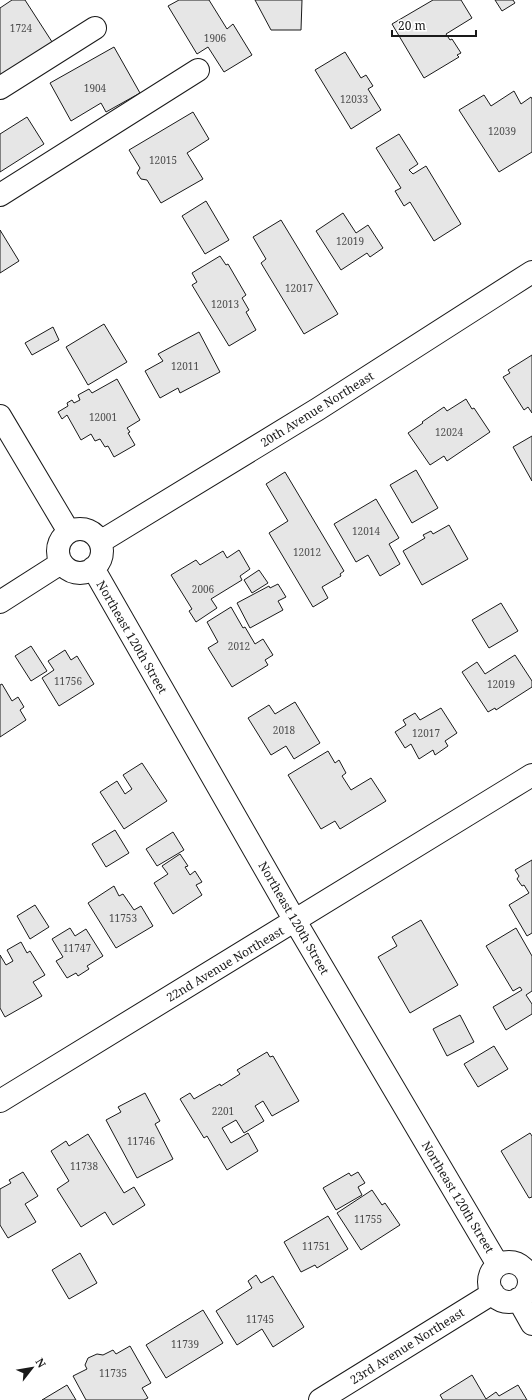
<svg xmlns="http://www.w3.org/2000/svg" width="532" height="1400" font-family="'Noto Serif',serif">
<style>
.building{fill:#e6e6e6;stroke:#1a1a1a}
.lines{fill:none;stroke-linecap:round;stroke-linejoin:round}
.minor-casing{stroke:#1a1a1a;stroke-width:24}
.minor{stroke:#fff;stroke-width:22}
.labels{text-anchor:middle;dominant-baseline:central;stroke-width:3;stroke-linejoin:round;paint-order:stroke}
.number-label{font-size:10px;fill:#4d4d4d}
.street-label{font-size:12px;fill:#1a1a1a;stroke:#fff}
</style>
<rect width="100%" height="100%" fill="#fff"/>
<path class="building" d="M12,0h13l31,48 -56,31v-71z
M179,0h30l18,29 6,-5 19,31 -28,17 -16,-25 -11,7 -29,-48z
M255,0h47l-1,30h-30z
M433,0h28l11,18 -26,16 4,6 2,-1 9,14 -4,2 2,2 -35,21 -32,-54z
M495,0h18l2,3 -13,8z
M114,47l26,46 -34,19 -5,-9 -30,18 -21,-38z
M345,52l16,26 5,-3 7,11 -5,3 13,21 -30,19 -36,-59z
M514,91l7,13 10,-7 1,2v53l-33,20 -40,-62 25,-15 7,11z
M193,112l16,27 -22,14 16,26 -42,24 -14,-23 -6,-1 -4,-6 3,-5 -11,-18z
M27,117l17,27 -44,28v-38z
M399,134l19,30 -9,6 4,4 13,-8 35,58 -27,17 -24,-39 -6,4 -9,-15 6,-3 -25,-40z
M206,201l23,39 -24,14 -23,-38z
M343,213l13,20 12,-8 15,23 -13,9 -3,-4 -26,17 -25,-39z
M281,220l57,94 -34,20 -43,-71 5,-4 -13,-22z
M0,230l19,31 -19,12z
M220,256l6,9 2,-1 18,31 -4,3 7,12 -3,2 10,18 -27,16 -37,-61 5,-3 -5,-9z
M104,324l23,38 -39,23 -22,-38z
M53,327l6,13 -27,15 -7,-12z
M199,332l21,40 -40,21 -2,-5 -18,10 -15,-27 18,-10 -5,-7z
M532,355v58l-4,-6 -4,3 -21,-33 7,-4 -2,-3z
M117,379l23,41 -13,8 3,4 -2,1 7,12 -21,12 -6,-11 -3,1 -5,-8 -5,2 -4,-7 -10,6 -14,-25 -5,4 -4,-7 10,-6 -1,-3 5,-3 2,3 6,-3 -2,-5 11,-6 3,4z
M466,399l6,10 2,-1 16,24 -43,29 -3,-5 -14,9 -22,-32 15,-10 -1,-1 22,-15 3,4z
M532,436v45l-19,-34z
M416,470l22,38 -26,15 -22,-38z
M285,472l59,99 -4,3 1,2 -19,11 6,11 -15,9 -44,-74 19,-12 -22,-37z
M376,499l23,39 -10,6 11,20 -20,12 -12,-21 -12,7 -22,-38z
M449,525l19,34 -46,26 -19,-34 22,-13 -2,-3 8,-4 2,3z
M239,550l11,19 -10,7 2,4 -31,19 6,9 -21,14 -7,-11 3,-2 -21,-34 25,-15 4,5 23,-14 4,7z
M259,570l9,13 -16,10 -8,-13z
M278,584l8,13 -8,4 5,9 -33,18 -13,-25 32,-17 1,2z
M501,603l17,28 -29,17 -17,-28z
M231,607l12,21 2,-1 10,17 8,-5 10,16 -8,5 3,5 -36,22 -24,-39 10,-6 -11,-20z
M31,646l16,25 -16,10 -16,-25z
M65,650l6,10 6,-4 17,28 -35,22 -17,-28 12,-8 -6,-9z
M515,655l17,26v6l-36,23 -1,-2 -7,4 -26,-40 15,-10 8,12z
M2,684l10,17 6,-4 6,10 -4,3 6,10 -26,17v-52z
M295,702l25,41 -26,16 -8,-13 -15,9 -23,-37 21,-13 6,9z
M441,708l16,25 -12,8 3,5 -13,9 -2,-5 -14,9 -8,-15 -6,4 -10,-16 11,-7 -3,-5 12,-7 5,7z
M328,751l7,12 4,-3 7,13 -4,3 9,14 20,-12 15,23 -46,28 -5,-8 -14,8 -33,-54z
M142,763l25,38 -43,28 -24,-37 17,-11 8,13 7,-5 -9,-14z
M115,830l14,23 -23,14 -14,-23z
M173,832l11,18 -27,16 -11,-17z
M180,854l8,12 -3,1 5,8 5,-4 7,11 -6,3 6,10 -29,19 -19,-31 14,-9 -6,-8z
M532,860v73l-5,3 -18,-31 20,-12 -5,-8 -2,1 -5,-7 2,-3 -4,-6z
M114,886l5,10 4,-2 11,16 7,-4 12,20 -37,22 -28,-45z
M35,905l14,22 -19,12 -13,-23z
M421,920l37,65 -48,28 -32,-56 19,-11 -5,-9z
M70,928l5,8 11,-7 17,27 -16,10 2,3 -11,7 -2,-3 -9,5 -11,-17 7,-4 -11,-18z
M516,928l16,28v35l-6,4 6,9v10l-26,16 -13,-23 29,-17 -2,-3 -7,4 -27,-45z
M21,942l6,11 3,-2 15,24 -12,7 9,14 -37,21 -5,-9v-53l6,10 7,-4 -6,-11z
M460,1015l14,27 -27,14 -14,-27z
M494,1046l14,23 -30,18 -14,-23z
M267,1052l3,5 3,-1 26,45 -27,15 -9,-15 -8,5 9,15 -20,12 -8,-13 -14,8 9,15 17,-10 10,18 -31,19 -20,-34 -3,2 -24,-39 10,-6 4,6 26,-15 1,2 19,-12 -3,-4z
M145,1093l15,28 -5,3 18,35 -36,19 -31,-58 15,-8 -3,-5z
M530,1133l2,3v61l-3,1 -28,-47z
M88,1134l36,59 10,-6 11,18 -32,20 -8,-13 -24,15 -24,-38 12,-8 -18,-30 15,-10 3,5z
M23,1172l15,24 -13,8 11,18 -28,16 -8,-13v-36l11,-6 -2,-3z
M358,1172l7,11 -7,4 4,8 -26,15 -13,-22 26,-15 2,3z
M372,1190l10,15 3,-2 15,22 -39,25 -24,-37z
M328,1216l20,33 -31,19 -2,-3 -14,7 -17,-30z
M80,1253l17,30 -28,16 -17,-29z
M256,1275l5,8 12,-7 31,51 -31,20 -11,-18 -25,16 -21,-34 36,-23 -4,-7z
M203,1310l20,33 -57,35 -20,-33z
M130,1346l21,37 -9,5 6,10 -4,2h-58l-13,-24 14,-7 -2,-4 3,-7 9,-4 6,1 10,-5 3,4z
M472,1375l14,24 10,-7 3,4 19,-11 9,15h-84l-3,-5z
M67,1385l9,15h-34z"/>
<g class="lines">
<g class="minor-casing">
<path id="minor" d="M0,88l95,-60
M0,195l198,-125
M0,416l69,116
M58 551a22 22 0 1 1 44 0a22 22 0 1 1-44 0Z
M100,542l218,-133 214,-137
M93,568l202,353 203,344
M0,602l61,-39
M0,1101l532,-326
M489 1282a20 20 0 1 1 40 0a20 20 0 1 1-40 0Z
M518,1299l14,25
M320,1400l173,-107"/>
</g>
<use href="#minor" class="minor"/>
</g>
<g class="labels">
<g class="number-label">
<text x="21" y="28">1724</text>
<text x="215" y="38">1906</text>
<text x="95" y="88">1904</text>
<text x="354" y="99">12033</text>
<text x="502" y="131">12039</text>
<text x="163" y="160">12015</text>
<text x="350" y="241">12019</text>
<text x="299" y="288">12017</text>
<text x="225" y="304">12013</text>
<text x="185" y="366">12011</text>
<text x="103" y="417">12001</text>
<text x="449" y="432">12024</text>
<text x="366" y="531">12014</text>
<text x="307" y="552">12012</text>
<text x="203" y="589">2006</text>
<text x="239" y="646">2012</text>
<text x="68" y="681">11756</text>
<text x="501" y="684">12019</text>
<text x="284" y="730">2018</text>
<text x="426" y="733">12017</text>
<text x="123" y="918">11753</text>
<text x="77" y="948">11747</text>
<text x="223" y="1111">2201</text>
<text x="141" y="1141">11746</text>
<text x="84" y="1166">11738</text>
<text x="368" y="1219">11755</text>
<text x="316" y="1246">11751</text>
<text x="260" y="1319">11745</text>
<text x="185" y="1344">11739</text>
<text x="113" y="1373">11735</text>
</g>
<g class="street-label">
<text transform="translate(317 409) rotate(-32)">20th Avenue Northeast</text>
<text transform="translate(132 637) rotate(60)">Northeast 120th Street</text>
<text transform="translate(294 918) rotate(60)">Northeast 120th Street</text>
<text transform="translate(225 964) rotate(-31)">22nd Avenue Northeast</text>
<text transform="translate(458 1197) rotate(59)">Northeast 120th Street</text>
<text transform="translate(407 1346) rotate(-32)">23rd Avenue Northeast</text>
</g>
</g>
<g transform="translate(32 1368) rotate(59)" stroke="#ffffff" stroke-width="3" paint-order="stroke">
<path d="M0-3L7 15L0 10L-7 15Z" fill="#1a1a1a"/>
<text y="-6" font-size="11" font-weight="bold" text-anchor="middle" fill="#1a1a1a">N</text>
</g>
<path d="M392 30v6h84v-6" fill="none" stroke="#1a1a1a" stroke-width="2"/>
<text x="398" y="30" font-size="12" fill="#1a1a1a" stroke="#ffffff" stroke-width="3" paint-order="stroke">20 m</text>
</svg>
